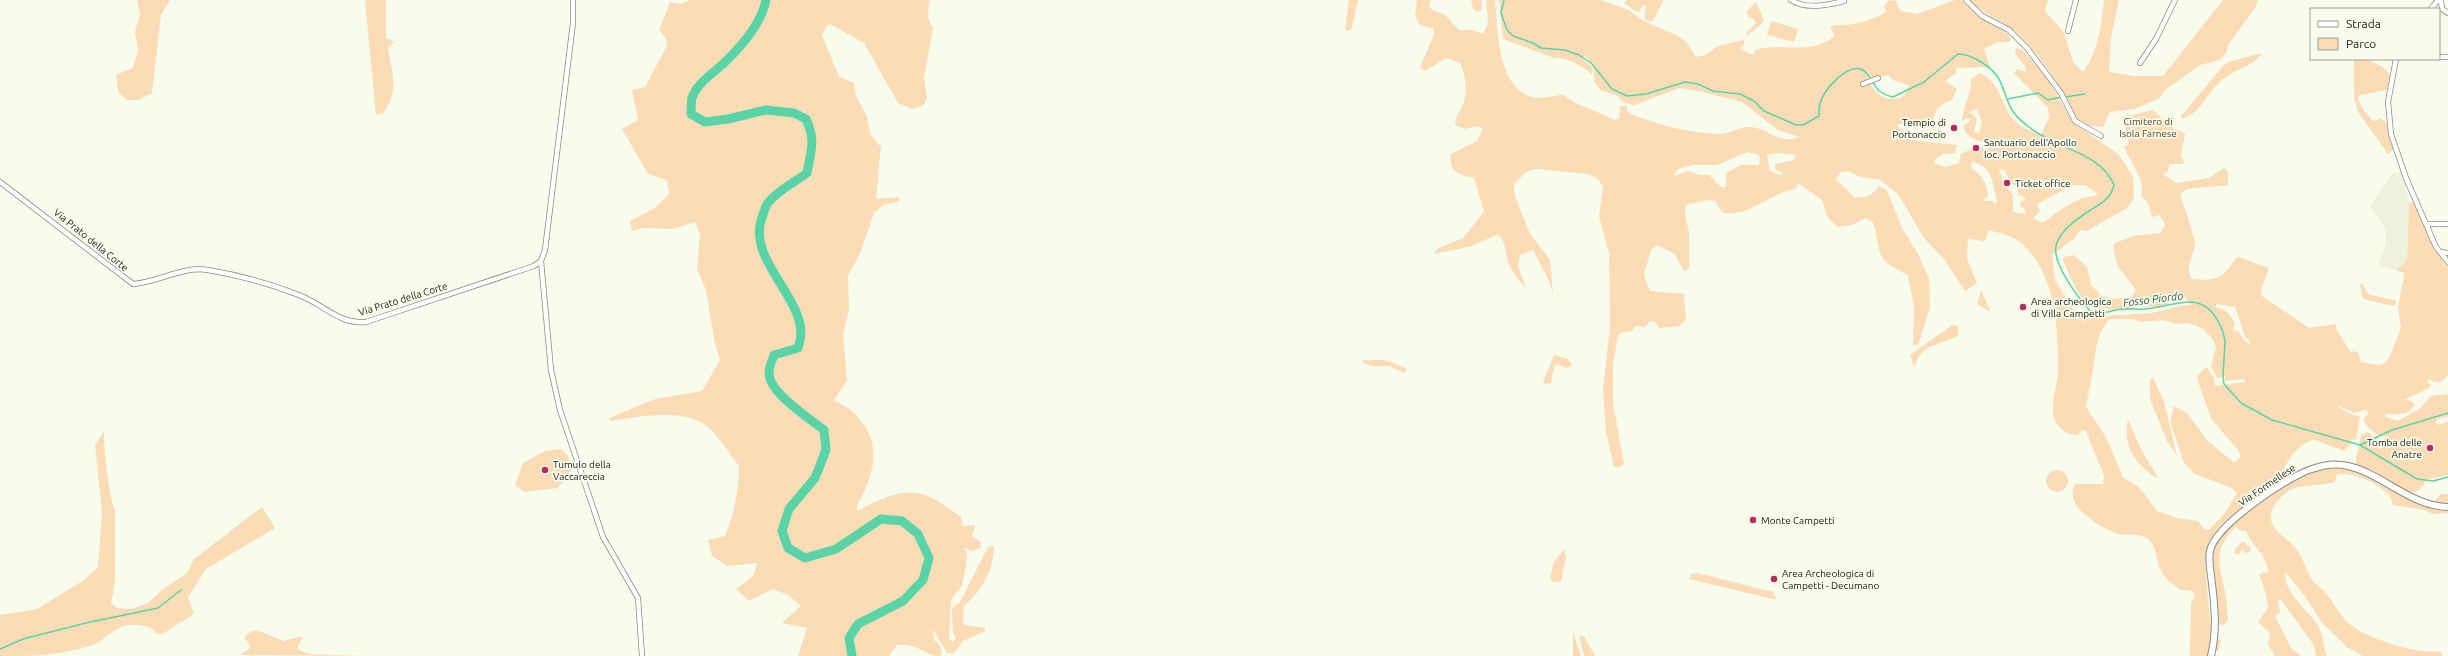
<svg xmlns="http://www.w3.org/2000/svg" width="2448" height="656" font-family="Ubuntu,sans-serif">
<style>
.built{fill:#ecf2db}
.green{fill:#fcdcb6;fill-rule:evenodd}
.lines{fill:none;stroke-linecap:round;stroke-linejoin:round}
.stream{stroke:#5ad4a6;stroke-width:1.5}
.river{stroke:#5ad4a6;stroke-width:9}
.street-casing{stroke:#898d7f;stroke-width:6}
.secondary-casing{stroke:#898d7f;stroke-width:8}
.street{stroke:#fff;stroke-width:4.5}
.secondary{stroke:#fff;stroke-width:6}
.poi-dot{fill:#b72a60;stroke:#f8fcec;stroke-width:1.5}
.labels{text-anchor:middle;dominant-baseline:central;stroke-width:3.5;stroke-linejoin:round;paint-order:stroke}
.park-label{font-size:10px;fill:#5c411d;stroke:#f8fcec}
.poi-label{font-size:10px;fill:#181914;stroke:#f8fcec;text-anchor:start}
.street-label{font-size:10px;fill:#181914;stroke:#f8fcec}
.water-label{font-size:11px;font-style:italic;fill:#2b5d49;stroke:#f8fcec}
</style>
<rect width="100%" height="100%" fill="#f8fcec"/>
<path class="built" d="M2402,172l7,31 -2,58 -11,9 -8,-1 -9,-6 7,-20v-13l-16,-24 23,-33z"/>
<path class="green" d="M137,0h33l-9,15 -9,78 -13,7h-12l-9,-8 -2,-17 17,-7 5,-18 -3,-18 5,-18z
M365,0h21v38l8,4 -6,6c4,28 12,41 -5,65l-7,2z
M689,0h241c-2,11 -4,17 3,28l-9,50 3,20 -3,7 -12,4 -14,-6 -34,-60 -34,-19 -4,3 -4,8 17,42 15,6 2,13 11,20 3,18 11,13 -5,52 23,-2v4l-16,4 -9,8 -14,41 -12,21 1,35 -6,24 4,46 -13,20c6,4 14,7 19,12 31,30 22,60 4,94v5c28,-14 51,-28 81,-10 8,5 15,11 23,16l2,9 12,-1 -3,11 8,5 1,7 -10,3 -7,-4 3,7 -1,12 -4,19 -11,15 -2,39 4,3 3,-5 -3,-5 -1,-24 8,-6 28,-55 6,-1c0,24 -12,45 -30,60l-1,15 2,4 20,3v3l-22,10 -9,12h-7l-14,-24 1,11 6,5 2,8 -2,3c-16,0 -22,-13 -43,-11l-8,11h-91l9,-28 -25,-5 19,-17 -13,-11 -15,-6 -24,12 -13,-12 18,-14 3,-12 -30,3 -15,-10 -4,-16 17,-4c9,-21 14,-47 14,-70 -10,-13 -19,-28 -31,-39 -23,-20 -71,-10 -99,-6l2,-4 44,-18 47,-8 18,-31 -5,-16 -9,-54 -9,-21 3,-35 -5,-12 -21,7 -32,-1 -10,3 -2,-10 25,-13 14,-14 -2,-14 -19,-6 -26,-45 16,-9 -6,-30 13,-3 22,-41 -1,-8 -7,-8 11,-28c7,2 14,3 19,-2z
M1349,0h9l-6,27 -3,4 -4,-1z
M1417,0h14l-2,6 3,4 12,4 15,16h13l11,4 5,-11 -2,-23h9c3,30 2,87 37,97 11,3 21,-2 31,-2l11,7 41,18 4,-2 1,-12h7v5l6,4c27,10 56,18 86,19 11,0 21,-8 32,-7 19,2 28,18 49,10l-22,-7 -36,-28 -43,-11 -19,-3 -46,17 -9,-2 -9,-8 -16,-5 -6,-9v-15l-9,-10 -3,2 11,10 -1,6c-12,-9 -23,-16 -38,-16l-51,-19 -4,-39h102l28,10 13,10 36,16 9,7 9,14 9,-2 13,-9 25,-6 2,3 -5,6 13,6 2,-5c29,-9 53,7 80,-14l-5,-8 5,-3c11,2 42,-5 51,-14l-2,-5 5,-6 7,1 4,10 17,3 38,-14h7l16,16 30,18 3,5 -2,3h-11l-14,7 6,18 -34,1v5l-11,8 12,8 -5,11c-11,5 -18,8 -19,21l-5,4 -31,-1 1,3 20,14 39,4 -2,8 -11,1 -10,6v3l12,4 13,-4 2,-9 14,-7 14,2 -2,-6c-11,-3 -21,-5 -24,-17l8,-6 -4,-2 -5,3c1,-16 10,-27 9,-42l9,-6c22,10 20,33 36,49 5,6 18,9 25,13l8,-18 -1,-9 -34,-35 3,-4 9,3 -1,-6 -10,-12 1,-6 5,1 23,24 29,49 46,33 14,21 1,22 -7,10 -40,23 -7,-1 -5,8 -23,17 3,25 20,32 4,-2 9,9c21,-5 42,-4 63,-6 14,-2 26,-8 40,-8l-6,-8 -10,-1 -11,12 -23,-2 -17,5 -35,-4 -13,-18 -13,-28 1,-4 10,-2 13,12 4,18 11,11 10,3 20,-2 4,-7 -19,-25 -4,-18 2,-4 18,-7 28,-3 4,-9 -6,-9 -7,2 -4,-14 -7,-7c5,-18 -12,-34 -17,-50l5,-1 -6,-28 30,-7 21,19 11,4 -4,25 3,1 -1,5h-13l-3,9 -4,1 13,9 33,-5 15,-10 4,3v14l-41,4 -7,5c3,9 16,45 15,52 -2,11 -11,22 -3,33 13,2 28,1 36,-10 4,-4 5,-9 10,-12l31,11 -8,21 1,7 47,32 27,-4v5l14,22 8,1 3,10 18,3 7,-3 4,-6 11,-28 -3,-21 6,-31v-3l-8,-3 11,-9 2,-58 6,-1c9,20 15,47 33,62v111c-5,8 -12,9 -19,4l-2,3 4,3 -2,3 -25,12 8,1 2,4c-4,11 -18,9 -28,9l-1,3 13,4 22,-13 11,-12 17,-2v23l-11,2 -1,3 2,3 10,-4v54l-22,5c-5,9 -8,14 -19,12l-52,-27 6,-30 7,-3 8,6 4,8 6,-10h-7l-12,-10 -4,-6 6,-7 -4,-3 -11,3 -16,-8v2l15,8 7,1 -4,24 -4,-1 -1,5 -7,7 -29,-11c-16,1 -32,25 -34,40 -20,15 -66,41 -73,66 -6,22 3,64 3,89l10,5 -2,10 -11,6h-18l1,-53 4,-5 -1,-5 -4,-3h-10c-5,-5 -14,-10 -18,-17 -6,-10 -4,-25 -14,-34 -8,-7 -22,-2 -32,-6 -18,-7 -53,-27 -41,-49h28l1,-8 -18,-45 -4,-1 -4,5c-12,1 -24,-10 -25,-22 -1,-13 4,-27 5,-40 0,-43 -1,-100 -38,-131 -7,-6 -21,-9 -31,-12l-4,11 -17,-2 -1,20 10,24 -12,8 -21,-32 -20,-21 -26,-44 -18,-14 -22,-4 -9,-5 -8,1 -5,7 18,18c12,1 18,-1 25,-11l8,4 15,38 16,26 11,24 1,30 -12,37h-5l1,-38 -6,-31c-8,-6 -24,-12 -27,-21 -4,-9 -4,-23 -8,-33l-8,-4 -13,7 -14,2 -11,-10 -5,-17 -24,-17 -2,6c-26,3 -49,31 -74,23l-7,-11 -8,-1 -21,5 -1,10 4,17v36l-3,3 -3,-1 -8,-16 -18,-9 -6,5 -7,25 6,16 34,3 2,26 -7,6 -20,2 -4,-6 -5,-1 -5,6 -10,-1 -3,5 -12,2 -2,3 -5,28v39l11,61 -6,4 -4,-2 -8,-33 -3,-44 7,-62 -1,-74 -10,-37 4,-29 -5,-8 -10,-5 -52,-5 -10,3 -12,12 1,12 15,38 20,26 3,34 -4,-13 -16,-31 -13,5 -2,11 8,22c-6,-7 -12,-13 -16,-21 -6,-11 -2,-24 -12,-33l-26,12 -38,8 3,-5 26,-11 21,-26 -10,-34c-14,-3 -26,-6 -23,-24l26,-13 6,-12 -5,-3 -14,3 -9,-4c0,-7 4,-12 7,-18 6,-13 4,-32 -2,-44l-14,-5 -21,13 -5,-4 14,-32v-6l-14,-4 -5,-9zM1869,75l4,4 15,-4 7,6 14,4c-1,5 -4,11 -9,13 -17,4 -25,-5 -33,-19zM1977,109l5,13 -3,11 -5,-1 3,-14 -8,-6zM1747,152l10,2 3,4 -1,7h-18l-15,8v14h-5l-12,-12h-9l-12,-4 -14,5 4,-7 14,-4h25zM1776,153l19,2v5l-20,4 1,6 7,3 -4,2 -9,-4 -3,-16zM1972,162c21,3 20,21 25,39l-1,3 -4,-3h-7l-1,-3 4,-1c-1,-14 -6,-22 -17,-29zM1999,169l5,1 6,10 8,8v7l5,1 3,4 -3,2 -2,-2 -1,7 4,1 2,6 -13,-2v-17l-10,-13zM2073,185h12l13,9c-6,4 -12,2 -18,5 -14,6 -25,15 -38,24l-9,-5 7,-7 -3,-7zM2216,304l19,3 10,29 5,6 -1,3 -8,-9 -3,-6 -2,2 -3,-2 2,-6c-4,-9 -9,-15 -19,-17zM2110,319h23l8,3 21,-2 15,4 11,-1 14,5 10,10 4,9 -5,19 6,12 8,-2v5l19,-2 1,3 -30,4 -1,-8 -7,-11 -9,8 -1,4 15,41 27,31 1,6 -3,4 -4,1 -25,-21 -21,-28 -13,-7 -4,15 14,42 11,11 37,14 5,5 -12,20 -16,17 -5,-1 -6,-8 -21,-3 -20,-7 -18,-24 -16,-9 -17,-41 -20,-30c2,-12 5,-25 7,-37 3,-20 3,-36 17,-51z
M1471,0h11v10l-5,2 -4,-4z
M1627,0h37l-12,22 -8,-3 2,-13 -3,-1 -4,7 -4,-1 -11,-8z
M1969,0h79l-3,11 19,21 9,30 10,10c16,-22 18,-46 21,-72h15l-8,38 -2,34 26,4h28l60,-76h35l-2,7 -28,38 -2,8 -6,7 -20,5 -36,26 -4,7 -25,11 -25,3 -7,15 -13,-1 -13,-6c-11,-27 -43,-76 -68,-93 -14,-10 -28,-13 -40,-27z
M1756,2l8,18 -4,6 -14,10 2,-5 8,-8 -2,-4 -6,-2 -1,-6z
M1771,21l27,8 -4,13 -27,-7z
M2259,54h3c-13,15 -30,15 -45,31 -11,11 -19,30 -35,34l-1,-3 42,-50 5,-4z
M2354,59c15,0 26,4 36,15l-3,16 -27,5 -2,3 4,10 11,13 8,-2 5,3 8,27 -6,5 -30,-42 -4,-14z
M2362,283l6,11 28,7v3l-3,2 -30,-7 -3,-14z
M1981,290l10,22 -14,-8z
M1952,325l6,1v10l-31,12 -8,8 -5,11 -4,-12z
M1554,355l14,4 4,6 -6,3 -9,-4 -3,3 -3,16 -6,1 -2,-2z
M1384,360l22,8v3l-2,2 -15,-7h-17l-9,-3v-3z
M2153,378l11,23 13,55 -10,-15 -17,-42v-20z
M2128,420l14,31 15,25v2c-22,-14 -35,-33 -29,-58z
M104,431c-1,14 5,67 11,79v71l-4,22 6,5 14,1 17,-6 14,-13 25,-17 7,-14 68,-52 13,21 -69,41 -18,28 6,17 -30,19 -6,1c-7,-9 -23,-11 -34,-8 -12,4 -21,15 -32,19 -33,11 -58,11 -92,11v-41l37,-6 47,-29 14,-13 4,-55 -7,-67z
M562,449l6,7 3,14 -13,18 -34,4 -9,-7 8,-22 22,-12z
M2342,467c36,12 67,40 106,43v3l-15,1 -9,-4 -31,-5c-1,-18 -40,-34 -56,-31l-2,8c-22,7 -41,-3 -58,20 -19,24 10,34 21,49 7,10 8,23 17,32 3,4 8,6 11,10 7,8 12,19 19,27 15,17 75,36 96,31l1,5h-79l-16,-9 -25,-24 -17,-27 -20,-24c-1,22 23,37 33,54 6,10 5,20 9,30h-11l-2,-11 -34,-46 -2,2 2,11 -5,4 16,32 10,8h-26l-7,-12 2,-11 -12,-11 10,-14 -2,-14 -7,-19 4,-3 5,1c-1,-21 -16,-25 -22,-42h-6l-4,-5c-23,22 -17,39 -11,66 2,9 2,19 3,28l-4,5 -6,-1 -6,-72 3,-10 18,-19 48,-36 39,-18z
M2046 481a11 11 0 1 1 22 0a11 11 0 1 1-22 0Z
M2441,494h7v11l-12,-1 -1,-4z
M2243,541l8,7 -1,4 -4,1 -4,-3 -3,4h-4v-5z
M1563,551h2l1,6 -5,25h-8l-3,-4 4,-16z
M1698,573l75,19 4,8 -88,-21 2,-5z
M257,630l26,11 20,-5 -6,13 12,5 54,2 -123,-1 9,-6 1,-4 -6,-7 5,-5z
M1573,632l8,24h-8z
M1579,636h5l11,20h-11z"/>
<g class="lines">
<path class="stream" d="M1504,0l-3,13 6,17 6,6 20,7 8,5 24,2 14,5 12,8 21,26 15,7 19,-2 39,-12 13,2 15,7 27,3 14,7 10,10 32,14h7l16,-9c0,-4 0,-8 1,-12 3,-13 25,-39 41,-35 8,3 12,16 18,22 4,3 10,5 14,6l31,-15 34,-28c14,0 34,13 41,25 5,9 7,21 13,31 8,12 23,22 36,29 23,12 55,19 66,46 -3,14 -14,19 -25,26 -12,8 -30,20 -33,35 -4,18 24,54 36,67l4,1c9,-1 18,-4 27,-5 7,-1 15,1 22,0 34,-3 61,-23 78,23l2,9 -2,36 1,7 17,19 31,17 88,25 57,34 16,2 15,-4
M2065,97l20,-3
M2008,99l30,-6 10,7 13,-3
M2360,445l32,-15 56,-17
M0,649l23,-10 63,-16 72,-15 23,-18"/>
<path class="river" d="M766,0c-5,25 -25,47 -43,64 -11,10 -26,19 -31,34 -1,5 -1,11 -1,16l14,8 23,-3 38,-9 28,3 12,6c10,21 5,32 1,54 -12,9 -30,18 -39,30 -3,3 -4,10 -6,14 -17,47 54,87 36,131l-24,7c-2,5 -5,12 -5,18 0,20 40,45 55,57l2,20 -11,28 -26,31 -7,22 6,17 17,10 31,-9 45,-30 21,2 16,13 11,24 -6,22 -20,21 -45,23 -9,14 3,18"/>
<g class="street-casing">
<path id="street" d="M1791,0c15,10 37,5 53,1
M1966,0l16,16 27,14 18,18 34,45 14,28 26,15
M2441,0l1,9 6,4
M2431,9l7,-9
M2068,31l8,-31
M2439,57h9
M2396,59l-8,43 3,32 15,44 30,69 12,15
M2140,63l16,-24 19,-39
M1863,84l15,-6
M0,182l133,102c25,-2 50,-18 75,-14 30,5 63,14 91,25 24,9 41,30 67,27l168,-56 7,-5 4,-11 28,-227v-23
M2426,224h22
M2440,252l8,1
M541,261l10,109 9,40 43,127 35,61 4,58"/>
</g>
<g class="secondary-casing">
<path id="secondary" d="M2211,656c6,-25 4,-47 1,-72 -1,-11 -4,-23 -2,-33 5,-26 77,-74 102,-82 11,-4 24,-6 36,-3 35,8 62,40 100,41"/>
</g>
<use href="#street" class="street"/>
<use href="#secondary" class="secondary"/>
</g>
<g class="poi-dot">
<circle cx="1954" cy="128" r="4"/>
<circle cx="1976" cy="148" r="4"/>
<circle cx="2007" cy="183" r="4"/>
<circle cx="2023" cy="307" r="4"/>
<circle cx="2430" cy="448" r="4"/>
<circle cx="545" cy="470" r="4"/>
<circle cx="1753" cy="520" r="4"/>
<circle cx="1774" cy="579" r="4"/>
</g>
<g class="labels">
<g class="park-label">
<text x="2148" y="121">Cimitero di<tspan x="2148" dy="12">Isola Farnese</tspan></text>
</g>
<g class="poi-label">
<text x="1946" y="122" text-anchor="end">Tempio di<tspan x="1946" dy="12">Portonaccio</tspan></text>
<text x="1984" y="142">Santuario dell'Apollo<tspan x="1984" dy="12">loc. Portonaccio</tspan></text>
<text x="2015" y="183">Ticket office</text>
<text x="2031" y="301">Area archeologica<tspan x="2031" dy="12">di Villa Campetti</tspan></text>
<text x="2422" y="442" text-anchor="end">Tomba delle<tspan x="2422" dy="12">Anatre</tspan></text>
<text x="553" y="464">Tumulo della<tspan x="553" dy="12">Vaccareccia</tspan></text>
<text x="1761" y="520">Monte Campetti</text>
<text x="1782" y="573">Area Archeologica di<tspan x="1782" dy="12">Campetti - Decumano</tspan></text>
</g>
<g class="street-label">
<text transform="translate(91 240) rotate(39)">Via Prato della Corte</text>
<text transform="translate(403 299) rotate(-17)">Via Prato della Corte</text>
<text transform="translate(2267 485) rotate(-34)">Via Formellese</text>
</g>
<g class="water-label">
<text transform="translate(2153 299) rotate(-7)">Fosso Piordo</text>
</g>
</g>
<rect x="2310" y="8" width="130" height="52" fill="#f8fcec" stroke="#9ea196"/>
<rect x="2318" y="21" width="20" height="6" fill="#ffffff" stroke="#9ea196"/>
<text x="2346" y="28" font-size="12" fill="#181914">Strada</text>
<rect x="2318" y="38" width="20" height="12" fill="#fcdcb6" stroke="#9ea196"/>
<text x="2346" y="48" font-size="12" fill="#181914">Parco</text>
</svg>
